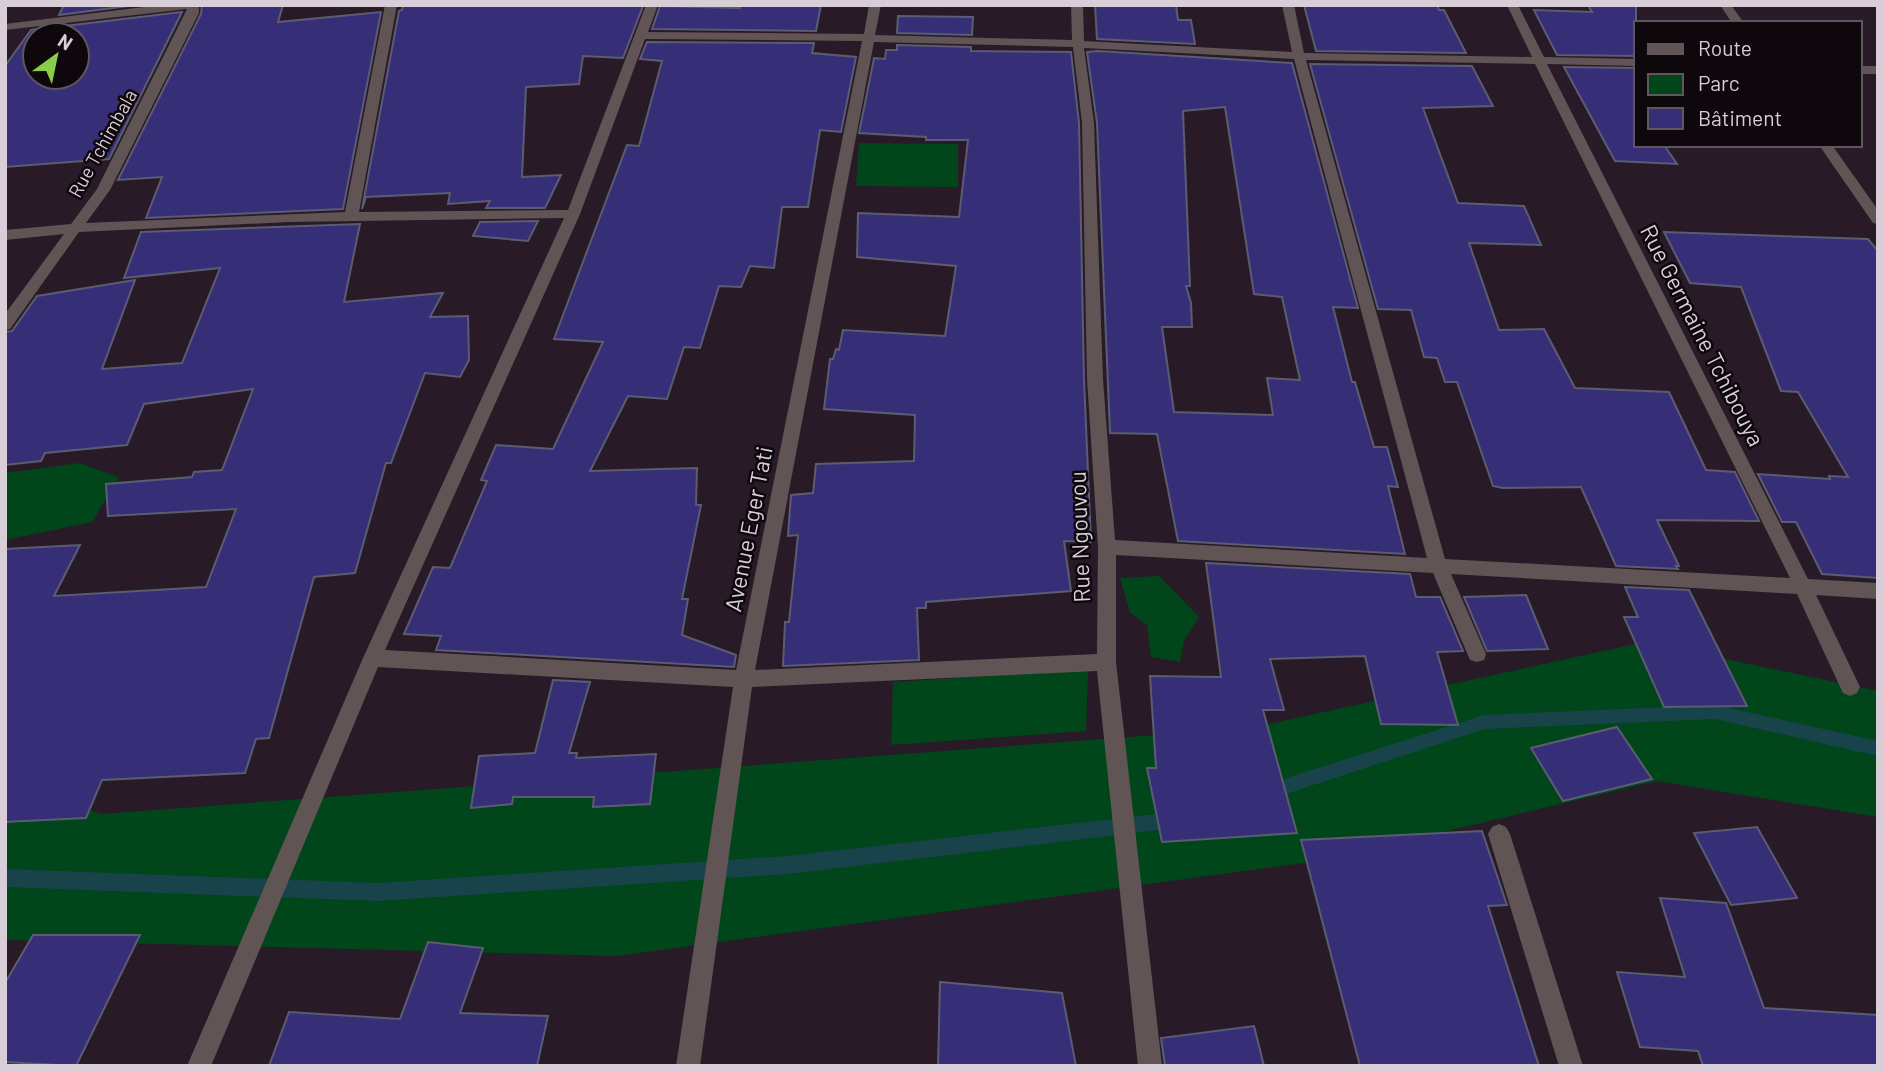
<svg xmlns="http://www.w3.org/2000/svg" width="1883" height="1071" font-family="Barlow,sans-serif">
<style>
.green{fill:#01451b}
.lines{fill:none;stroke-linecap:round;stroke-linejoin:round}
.stream{fill:#18434a;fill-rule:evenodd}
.building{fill:#362f78;stroke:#5b5c71;stroke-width:2;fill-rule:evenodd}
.minor{fill:#605554;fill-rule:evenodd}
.labels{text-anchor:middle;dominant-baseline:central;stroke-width:5;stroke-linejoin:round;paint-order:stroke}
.far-street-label{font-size:19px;fill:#d8ced7;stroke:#0e080d}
.street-label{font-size:23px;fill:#d8ced7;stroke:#0e080d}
</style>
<rect width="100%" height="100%" fill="#291a28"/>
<path class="green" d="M859,143l99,1v43l-102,-1z
M80,463l39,15 -27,44 -87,18v-67z
M1159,576l40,41 -15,24 -4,21 -29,-5 -4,-32 -17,-12 -10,-35z
M1645,642l233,49v126l-221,-36 -331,79 -709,96 -612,-16v-154l97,28 1148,-86z
M1088,670l-2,61 -195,14 2,-63z"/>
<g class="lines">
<path class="stream" d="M1715,705l163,36v15l-163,-37 -231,10 -216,71 -6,-2 -2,-6 2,-6 6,-2 216,-69z
M1175,812l6,2 2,6 -2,6 -6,2 -387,46 -410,27 -373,-14v-18l373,14 410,-27z"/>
</g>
<path class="building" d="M64,5h72l-77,10z
M202,5h81l-5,17 103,-10 -38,197 -197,9 16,-41 -44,3 83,-166z
M403,5l240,1 -20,52 -40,-2 -4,28 -53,3 -4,90 39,-2 -16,33h-59l4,-7 -42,3 2,-11 -84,4 -4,12 37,-198 3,-1z
M741,5h80l-5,26 -164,-2 8,-23 80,2z
M1095,5h81l2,15h13l4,24 -98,-5z
M1304,5h133l2,5h5l22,43 -150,-2z
M1588,5h48v51l-79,-1 -23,-45 58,2z
M182,12l-73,147 -104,8v-101l26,-36zM35,35h42v42h-42z
M898,16l75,1 -1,18 -75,-2z
M647,42l167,1 -2,10 44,4 -15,75 -21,-2 -12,77h-26l-8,61 -24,-2 -9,21 -22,-1 -19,62 -16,-1 -17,52 -39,-3 -38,75 107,-3 -1,37h5l-19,94h6l-6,36 54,20 -2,12 -298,-17 5,-14 -37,-2 29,-67 17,1 37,-87 -6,-1 15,-35 57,4 50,-107 -49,-3 73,-194 12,1 23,-85 -22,-2z
M897,45l74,2v4l100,1 8,71 5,256 7,163 -27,-1 7,50 -145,11v6h-9l2,52 -136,6 2,-44h4l9,-87 -10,1 3,-41 22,-2 3,-29 98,-3 1,-46 -91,-6 6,-50h3l3,-10 3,1 4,-20 102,6 11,-70 -99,-9 1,-44 101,4 9,-77h-42v-3l-67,-4 15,-75 11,1 1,-9h11z
M1098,51l194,12 66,245 -25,-1 19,75h3l19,65h13l11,40 -10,-1 17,68 -227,-13 -21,-107 -47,-1 -13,-310 -10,-71zM1225,107l29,187 28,3 18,83 -33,-2 6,37 -99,-3 -12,-85h30l-1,-24 -5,-17h4l-7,-175z
M1310,64l162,2 21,40 -70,2 35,95 66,3 17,39 -72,-2 30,87 45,-1 31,59 94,4 37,78 29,2 24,49 -102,-1 22,46h-3l2,3 -62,-3 -35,-79 -78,1 -10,-2 -36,-104h-12l-8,-24 -13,-1 -13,-47 -33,-1z
M1564,67l72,1v77h28l13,19 -62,-3z
M538,221l-10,20 -55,-5 7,-14z
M360,224l-16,78 99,-9 -13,24 38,-1 1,44 -9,17 -35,-4 -34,90h-5l-31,110 -41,4 -45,161 -13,1 -11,34 -143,7 -16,38 -81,4v-273l75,-4 -26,51 152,-9 30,-78 -128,7 -2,-32 86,-7 2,-5 28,-2 31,-81 -109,15 -17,41 -82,8 -4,8 -36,4v-133l7,-1 25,-35 98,-16 -33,89 80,-6 38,-95 -96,10 17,-46z
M1664,232l204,7 10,12v327l-56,-4 -26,-52h-14l-24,-48 72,5 -1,-3 19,1 -50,-85 -17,-1 -40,-104 -51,-4z
M1206,563l204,11 6,23h24l23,54 -26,1 21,73 -77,-1 -16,-68 -95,3 14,51h-21l34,123 -135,9 -15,-74h9l-6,-92 71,1z
M1625,587l64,3 58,116 -83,1 -40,-90h14z
M1526,595l22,54 -61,2 -23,-54z
M553,680l37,2 -21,71h8l-1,5 80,-4 -6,50 -57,3 1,-10h-81l-1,7 -41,4 8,-52 56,-3z
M1617,727l35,52 -89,22 -32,-53z
M1757,827l40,71 -66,7 -37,-72z
M1482,831l25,74 -19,1 51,160h-179l-59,-226z
M1660,898l66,5 38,105 114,7v51h-175l-5,-15 -58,-4 -23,-75 68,5z
M33,935h107l-64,131 -71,-4v-79z
M428,942l55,6 -23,65 88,3 -11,50h-268l20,-54 111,7z
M940,982l122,11 14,73h-138z
M1254,1026l10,40h-99l-4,-28z"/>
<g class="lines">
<path class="minor" d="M160,5h39v8l-89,177 -24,33 259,-11 40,-207h12l-38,207 209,-2 78,-205h12l-10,27 216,2 5,-29h12l-6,30 197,5 -1,-35h12l1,36 208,11 -10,-47h12l10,48 228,4 -25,-52h11l26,52 92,2v7l-89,-2 261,515 70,4v16l-62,-4 44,92 -3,6 -7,3 -7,-3 -46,-99 -346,-20 35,80 -2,6 -7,2 -7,-2 -37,-87 -317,-18v107l46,404h-24l-41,-395 -345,16 -52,379h-24l57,-379 -355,-20 -167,399h-24l176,-408 201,-440 -275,4 -210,10 -69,97 -5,1v-16l59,-80 -59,6v-10l66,-6 26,-35 90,-180 -182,21v-6zM645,39l217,2 -126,629 -351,-20 195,-436zM874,42l199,5 9,76 5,256 11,168 -1,107 -342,16zM1084,48l210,11 133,499 -312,-18 -12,-161 -9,-256zM1306,60l229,4 255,514 -345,-19z
M1720,5h11l13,18h-12z
M1860,66h18v8h-18z
M1819,145h13l46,65v14l-5,-1z
M1499,824l7,3 4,7 73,232h-24l-71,-232 4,-7z"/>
</g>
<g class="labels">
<g class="far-street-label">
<text transform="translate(102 143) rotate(-61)">Rue Tchimbala</text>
</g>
<g class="street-label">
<text transform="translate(1703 335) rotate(63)">Rue Germaine Tchibouya</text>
<text transform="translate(748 529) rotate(-79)">Avenue Eger Tati</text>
<text transform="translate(1079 537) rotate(-92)">Rue Ngouvou</text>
</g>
</g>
<rect width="1883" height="1071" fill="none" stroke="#d8ced7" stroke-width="14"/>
<rect x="1634" y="21" width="228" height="126" fill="#0e080d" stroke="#5f575e" stroke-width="2"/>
<rect x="1648" y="44" width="35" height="10" fill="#605554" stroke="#5f575e" stroke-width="2"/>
<text x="1698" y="56" font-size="21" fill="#d8ced7">Route</text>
<rect x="1648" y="74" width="35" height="21" fill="#01451b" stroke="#5f575e" stroke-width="2"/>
<text x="1698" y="91" font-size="21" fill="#d8ced7">Parc</text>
<rect x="1648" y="108" width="35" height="21" fill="#362f78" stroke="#5f575e" stroke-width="2"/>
<text x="1698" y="126" font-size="21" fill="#d8ced7">Bâtiment</text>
<g transform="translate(56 56) rotate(33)"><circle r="33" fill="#0e080d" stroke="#5f575e" stroke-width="2"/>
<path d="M0-5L12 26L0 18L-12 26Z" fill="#88cf49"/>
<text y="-10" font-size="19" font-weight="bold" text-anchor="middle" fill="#d8ced7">N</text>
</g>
</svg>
